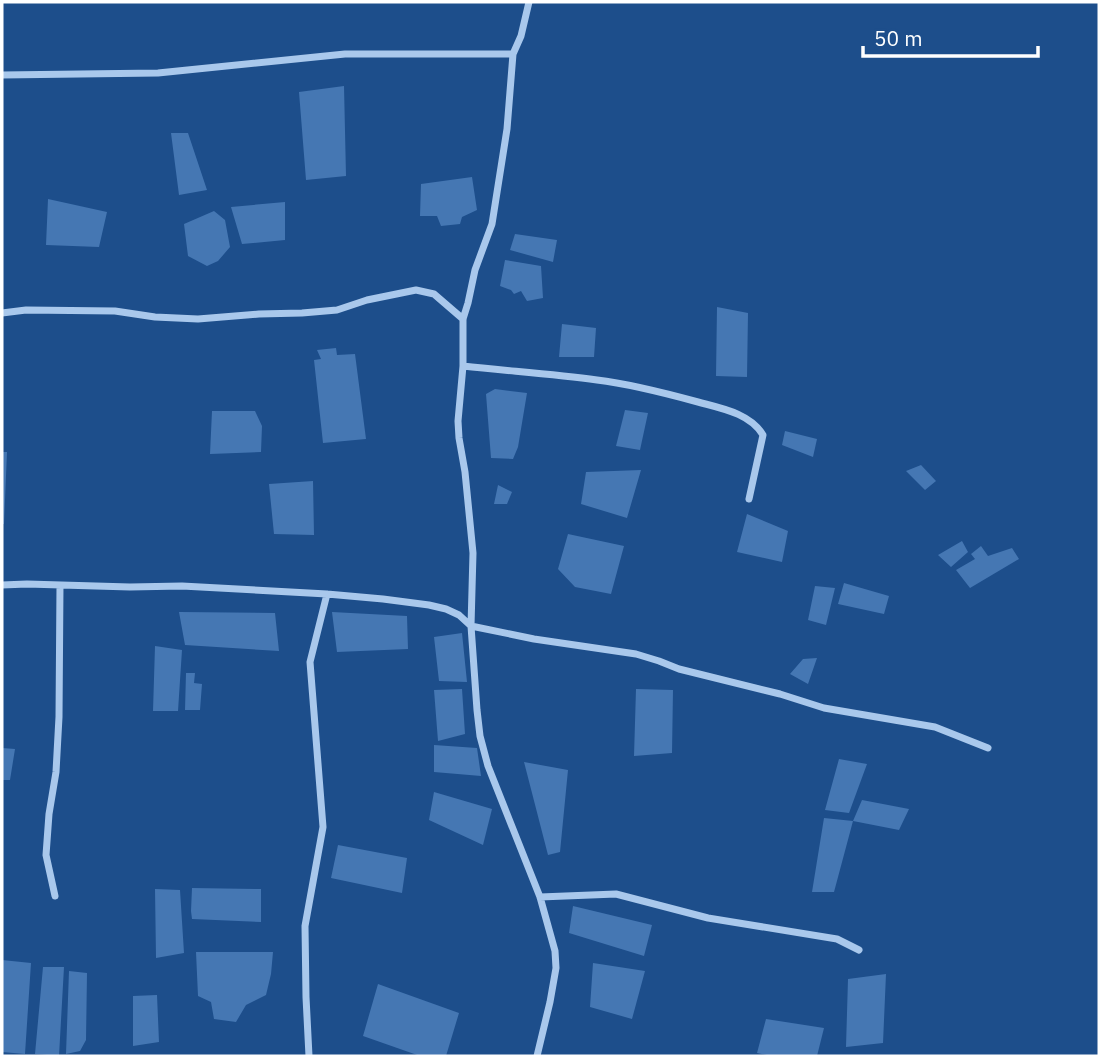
<svg xmlns="http://www.w3.org/2000/svg" width="1101" height="1058" font-family="'IBM Plex Sans',sans-serif">
<style>
.building{fill:#4577b3}
.lines{fill:none;stroke-linecap:round;stroke-linejoin:round}
.street{stroke:#a9c8ec;stroke-width:7}
</style>
<rect width="100%" height="100%" fill="#1d4e8b"/>
<path class="building" d="M344,86l2,90 -40,4 -7,-88z
M171,133h17l19,57 -28,5z
M472,177l5,33 -15,7 -2,7 -19,2 -4,-10h-17l1,-32z
M48,199l59,13 -8,35 -53,-2z
M285,202v38l-43,4 -11,-37z
M214,211l11,9 5,27 -12,14 -11,5 -19,-10 -4,-32z
M515,234l42,6 -4,22 -43,-12z
M505,260l36,6 2,32 -16,3 -6,-10 -7,3 -3,-4 -11,-4z
M717,307l31,6 -1,64 -31,-1z
M562,324l34,4 -2,29h-35z
M336,348l1,7 18,-1 11,85 -43,4 -9,-83 7,-1 -4,-9z
M495,389l32,4 -9,54 -5,12 -22,-1 -5,-64z
M625,410l23,3 -8,37 -24,-4z
M212,411h43l7,15 -1,26 -51,2z
M785,431l32,8 -4,18 -31,-12z
M2,452h5l-3,72h-2z
M921,465l15,16 -11,9 -19,-19z
M641,470l-14,48 -46,-14 5,-32z
M313,481l1,54 -40,-1 -5,-50z
M498,485l14,7 -5,12h-13z
M747,514l41,17 -6,31 -45,-10z
M568,534l56,12 -13,48 -36,-7 -17,-18z
M962,541l6,11 -17,15 -13,-12z
M981,546l7,10 24,-8 7,11 -49,29 -14,-18 19,-11 -4,-5z
M844,583l45,13 -5,18 -46,-10z
M815,586l20,2 -9,37 -18,-5z
M179,612l96,1 4,38 -94,-6z
M332,612l75,4 1,33 -71,3z
M462,633l5,49 -28,-1 -5,-44z
M155,646l27,4 -4,61h-25z
M817,658l-9,26 -18,-10 13,-15z
M186,673h9l-1,10 8,1 -2,26h-15z
M462,689l3,45 -27,7 -4,-51z
M636,689l37,1 -1,63 -38,3z
M434,745l43,3 4,28 -47,-4z
M2,748l13,1 -5,31h-8z
M839,759l28,5 -18,49 -24,-3z
M524,762l44,8 -8,82 -12,3z
M434,792l58,17 -9,36 -54,-25z
M862,800l47,9 -10,21 -46,-9z
M824,818l29,3 -19,71h-22z
M338,845l69,13 -5,35 -71,-15z
M192,888l69,1v33l-69,-3 -1,-8z
M155,889l25,1 4,63 -28,5z
M573,906l79,19 -8,31 -75,-23z
M196,952h77l-2,22 -5,21 -20,10 -10,17 -22,-3 -3,-17 -13,-6z
M2,960l29,3 -6,91 -23,-2z
M593,963l52,8 -13,48 -42,-12z
M43,967h21l-5,89 -24,-2z
M69,971l18,2 -1,67 -6,11 -14,3z
M886,974l-3,69 -37,4 2,-68z
M378,984l81,29 -13,43h-26l-57,-20z
M157,995l2,47 -26,4v-50z
M766,1019l58,9 -7,28h-45l-15,-3z"/>
<g class="lines">
<path class="street" d="M529,2l-8,34 -8,18 -6,75 -15,95 -17,46 -7,33 -5,16v47l-5,55 1,17 6,34 8,81 -2,73 6,84 3,26 8,30 52,131 15,54 1,17 -6,34 -13,54
M2,75l156,-2 187,-19h168
M2,313l24,-3 89,1 40,6 43,2 61,-5 43,-1 35,-3 30,-10 49,-10 18,4 29,25
M463,366c45,5 90,8 134,14 34,4 68,13 101,22 22,6 52,11 65,33l-14,64
M2,585l25,-1 103,3 52,-1 145,8 56,5 46,6 17,4 13,6 12,11 63,13 102,15 23,7 20,8 101,25 44,14 111,19 53,21
M55,896l-9,-41 3,-41 7,-42 3,-55 1,-132
M540,897l76,-3 92,24 129,21 22,11
M309,1056l-3,-59 -1,-71 18,-99 -13,-165 17,-68"/>
</g>
<rect width="1101" height="1058" fill="none" stroke="#ffffff" stroke-width="7"/>
<path d="M863 46v10h175v-10" fill="none" stroke="#ffffff" stroke-width="3.5"/>
<text x="874" y="46" font-size="21" fill="#ffffff" stroke="#1d4e8b" stroke-width="5" paint-order="stroke">50 m</text>
</svg>
